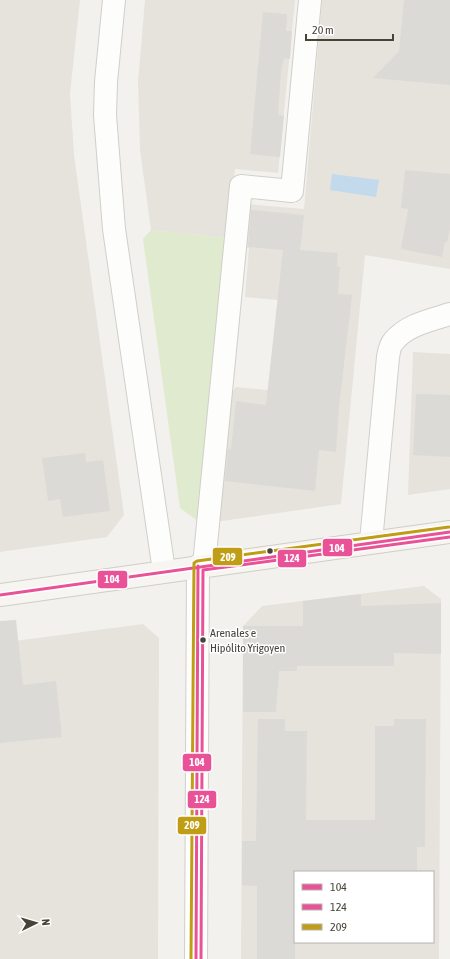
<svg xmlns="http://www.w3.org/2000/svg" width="450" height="959" font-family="'Asap Condensed',sans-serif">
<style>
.residential{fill:#e5e3dc;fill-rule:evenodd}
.green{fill:#dfeacf}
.water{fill:#c2daec}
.building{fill:#dcdad6}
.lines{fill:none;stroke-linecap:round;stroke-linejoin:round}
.minor-casing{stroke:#d0cfcb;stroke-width:24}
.tertiary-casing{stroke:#d0cfcb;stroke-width:24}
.secondary-casing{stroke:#d0cec4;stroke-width:24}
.minor{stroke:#fdfdfc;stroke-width:22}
.tertiary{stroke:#fdfdfc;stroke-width:22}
.secondary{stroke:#f6f5f1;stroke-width:22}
.bus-1-casing{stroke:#fff;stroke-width:6}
.bus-2-casing{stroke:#fff;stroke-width:6}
.bus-3-casing{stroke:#fff;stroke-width:6}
.bus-1{stroke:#e95297;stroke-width:3}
.bus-2{stroke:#e95297;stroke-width:3}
.bus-3{stroke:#bf9d14;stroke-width:3}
.bus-dot{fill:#484339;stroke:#fff;stroke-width:1.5}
.labels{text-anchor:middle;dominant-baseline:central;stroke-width:3;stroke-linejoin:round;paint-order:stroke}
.bus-label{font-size:12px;fill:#484339;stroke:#fff;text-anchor:start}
.line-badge{stroke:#fff;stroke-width:1.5}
.badge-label{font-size:11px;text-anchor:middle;font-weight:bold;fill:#fff}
</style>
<rect width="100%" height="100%" fill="#f2f1ed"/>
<path class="residential" d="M0,0h80l-10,94 4,61 50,360 -17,22 -107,15z
M145,0h150l-17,173 -43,-4 -7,69 -77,-8 -11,-80 -2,-68z
M322,0h128v269l-85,-14 -24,249 -126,18 13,-125 8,-10 32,3 10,-90 -33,-3 4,-49 -7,-1 4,-43 58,5z
M413,352l37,2v135l-42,6z
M424,586l17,13 -2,360h-198l2,-333 19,-20zM295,872h138v70h-138z
M143,624l16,14 -1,321h-158v-316z"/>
<path class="green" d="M151,230l77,8 -26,286 -22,-16 -37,-269z"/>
<path class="water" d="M332,174l47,6 -3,17 -46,-7z"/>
<path class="building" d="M404,0h46v85l-77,-7 26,-27z
M263,12l24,2 -1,17h6l-2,28 -6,-1 -3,14 -3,43 6,1 -4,41 -30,-3z
M405,170l45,4v55l-3,13h-2l-3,15 -41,-8 7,-40 -7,-1z
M251,210l53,5 -4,35 38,3 -1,14h3l-2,27 14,1 -13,112 -3,45 -17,-2 -4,41 -90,-10 3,-32h3l5,-48 30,4 17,-155 -35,-3z
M416,394l34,1v62l-37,-2z
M85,453l1,9 17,-2 7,51 -47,6 -3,-18 -12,2 -6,-43z
M361,594v12l80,-3v51l-47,-1v13h-97v5h-18l-3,41h-33v-86h60v-25z
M16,620l7,65 33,-4 6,56 -62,6v-122z
M258,719h27v12h22l-1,89h69v-94h19v-7h32l-1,128h-8v25h-122v87h-38v-73l-15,-1v-44h14z"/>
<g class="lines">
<g class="minor-casing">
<path id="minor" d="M114,0l-8,82 -1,33 9,114 50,342
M371,542l17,-185c1,-5 2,-12 5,-15 13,-17 38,-22 57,-28
M204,565l37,-379 51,5 18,-191"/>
</g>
<g class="tertiary-casing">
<path id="tertiary" d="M196,959l2,-393"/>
</g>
<g class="secondary-casing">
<path id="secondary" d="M0,595l450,-63"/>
</g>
<use href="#minor" class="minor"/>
<use href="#tertiary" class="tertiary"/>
<use href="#secondary" class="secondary"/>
<g class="bus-1-casing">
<path id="bus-1" d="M0,595l450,-63
M196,959l2,-393"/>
</g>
<g class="bus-2-casing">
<path id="bus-2" d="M201,959l2,-389 247,-33"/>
</g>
<g class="bus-3-casing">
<path id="bus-3" d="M191,959l3,-396 3,-2 252,-34"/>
</g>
<use href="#bus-1" class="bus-1"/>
<use href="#bus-2" class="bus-2"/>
<use href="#bus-3" class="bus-3"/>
</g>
<g class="bus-dot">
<circle cx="270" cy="551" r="3.5"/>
<circle cx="203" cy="640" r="3.5"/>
</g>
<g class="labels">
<g class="bus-label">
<text x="210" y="633">Arenales e<tspan x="210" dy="15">Hipólito Yrigoyen</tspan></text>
</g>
</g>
<g class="line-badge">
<rect x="322" y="538" width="31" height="19" rx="4" fill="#e95297"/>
<rect x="212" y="547" width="31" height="19" rx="4" fill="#bf9d14"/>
<rect x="277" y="549" width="30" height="19" rx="4" fill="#e95297"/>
<rect x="97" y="570" width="31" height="19" rx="4" fill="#e95297"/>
<rect x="182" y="753" width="30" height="19" rx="4" fill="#e95297"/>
<rect x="187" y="790" width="30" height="19" rx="4" fill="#e95297"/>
<rect x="177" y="816" width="30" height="19" rx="4" fill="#bf9d14"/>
</g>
<g class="badge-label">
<text x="337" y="552">104</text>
<text x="228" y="561">209</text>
<text x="292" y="562">124</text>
<text x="112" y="583">104</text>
<text x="197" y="766">104</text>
<text x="202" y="803">124</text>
<text x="192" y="829">209</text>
</g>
<rect x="294" y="871" width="140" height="72" fill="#ffffff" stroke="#b6b4b0"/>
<rect x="302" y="884" width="20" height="6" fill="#e95297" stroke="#b6b4b0"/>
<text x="330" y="891" font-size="12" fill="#484339">104</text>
<rect x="302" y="904" width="20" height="6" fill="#e95297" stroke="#b6b4b0"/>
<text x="330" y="911" font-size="12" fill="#484339">124</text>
<rect x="302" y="924" width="20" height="6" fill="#bf9d14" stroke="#b6b4b0"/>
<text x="330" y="931" font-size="12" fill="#484339">209</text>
<g transform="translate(36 923) rotate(85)" stroke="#ffffff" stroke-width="3" paint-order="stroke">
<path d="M0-3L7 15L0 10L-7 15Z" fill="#484339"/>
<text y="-6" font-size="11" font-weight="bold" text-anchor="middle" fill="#484339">N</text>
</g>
<path d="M306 34v6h87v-6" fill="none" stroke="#484339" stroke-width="2"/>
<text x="312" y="34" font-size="12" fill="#484339" stroke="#ffffff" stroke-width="3" paint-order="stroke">20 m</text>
</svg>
